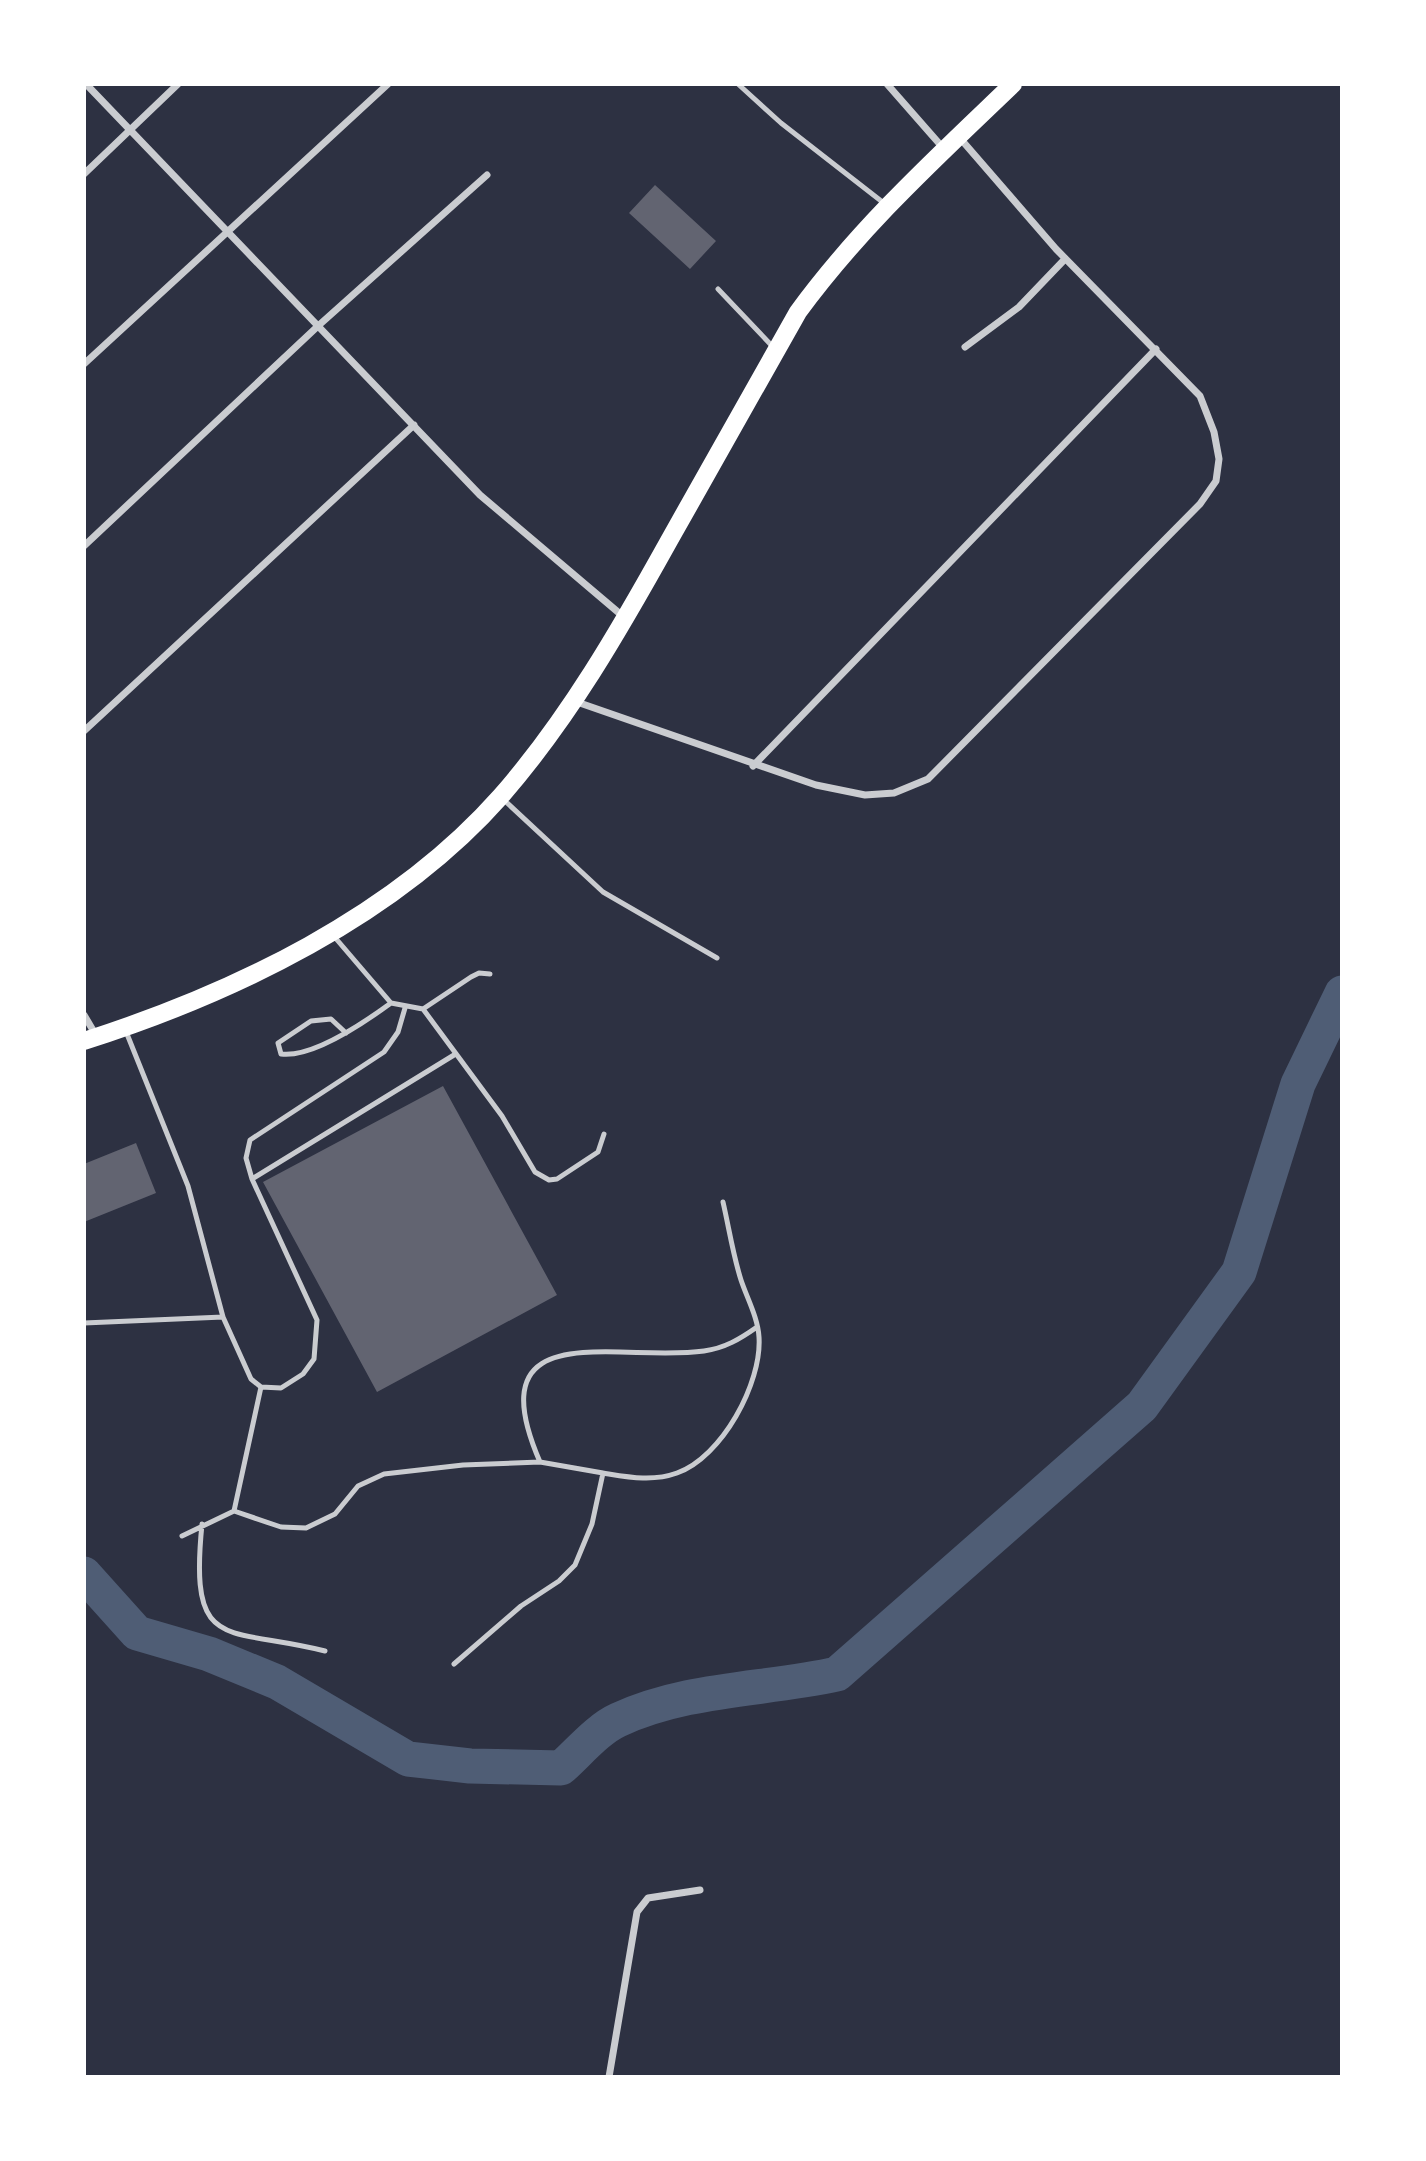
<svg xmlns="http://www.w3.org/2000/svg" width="1426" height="2161" font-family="Lato,sans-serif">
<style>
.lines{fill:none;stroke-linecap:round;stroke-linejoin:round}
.river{stroke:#4f5d75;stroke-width:35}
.building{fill:#626471}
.service{stroke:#caccd0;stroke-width:5}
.minor{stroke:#caccd0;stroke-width:7}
.primary{stroke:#fff;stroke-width:18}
</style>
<rect width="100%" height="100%" fill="#2d3142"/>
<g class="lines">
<path class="river" d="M84,1574l53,59 72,21 68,28 131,77 62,7 91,2c17,-15 37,-39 57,-48 69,-32 146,-30 219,-46l305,-268 97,-134 59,-188 44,-91"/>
</g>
<path class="building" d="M655,185l61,56 -26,28 -61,-56z
M443,1086l114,209 -180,97 -114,-210z
M136,1143l20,50 -72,29v-58z"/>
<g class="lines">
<path class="service" d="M738,84l43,39 104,81
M718,289l56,59
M504,800l99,92 114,66
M332,934l59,69 32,6
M490,974l-11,-1 -8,4 -48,32 79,107 33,56 14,8 8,-1 41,-27 6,-18
M125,1029l63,157 35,131
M346,1033l-15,-14 -20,2 -33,22 3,11c32,4 84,-32 110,-51
M252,1179l-6,-21 4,-18 134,-88 14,-20 7,-24
M84,1323l139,-6 28,62 10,8 20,1 22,-14 11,-15 3,-39 -65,-141 202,-124
M540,1462c-65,-150 79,-99 164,-111 21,-3 36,-12 53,-24
M234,1511l27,-124
M202,1524c-13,130 23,102 123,127
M182,1536l52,-25 47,16 25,1 29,-14 23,-28 26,-12 79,-9 77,-3 63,11
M454,1664l67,-58 38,-25 16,-16 17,-41 11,-51c25,4 49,9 74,0 45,-16 85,-90 82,-136 -1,-19 -12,-39 -18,-57 -8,-25 -12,-52 -18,-78"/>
<path class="minor" d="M86,84l394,411 145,123
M887,84l57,65
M84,174l94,-90
M965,347l54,-40 46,-48
M84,364l304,-280
M84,546l234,-220 169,-151
M574,701l242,84 49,10 29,-2 34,-14 272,-275 16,-23 3,-22 -5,-27 -14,-36 -144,-147 -97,-112
M84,731l330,-306
M753,766l403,-417
M84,1015l13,22
M609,2077l28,-165 11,-14 52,-8"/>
<path class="primary" d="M84,1041c150,-48 311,-125 417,-245 68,-78 119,-167 169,-257 43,-76 85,-152 128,-227 62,-85 139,-155 215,-228"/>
</g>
<rect width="1426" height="2161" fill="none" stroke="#ffffff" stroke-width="172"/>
</svg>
